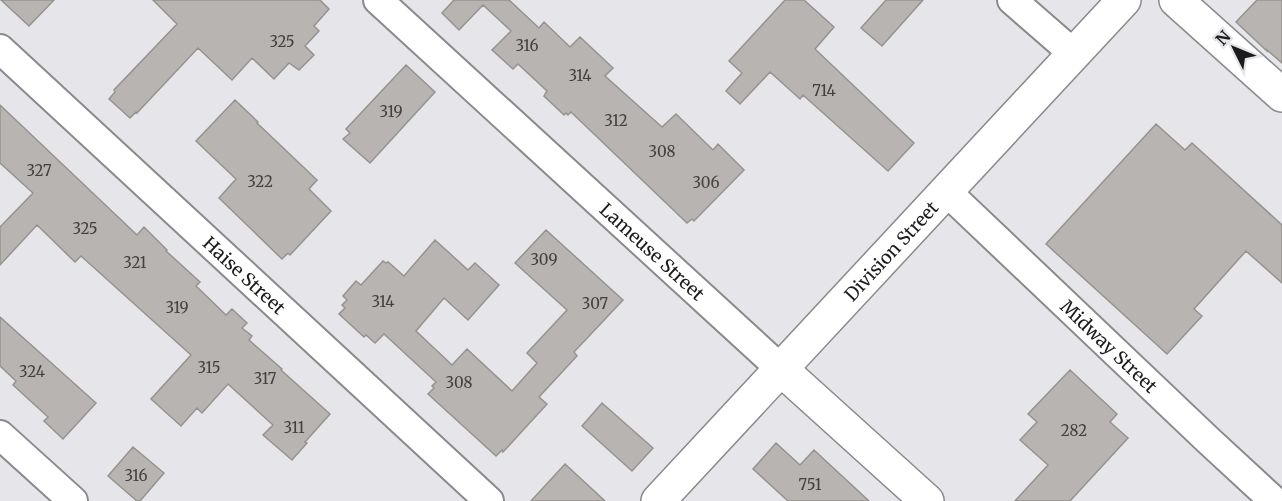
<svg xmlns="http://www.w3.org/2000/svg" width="1282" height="501" font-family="Merriweather,serif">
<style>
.building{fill:#b8b4b2;stroke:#969290;stroke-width:1.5}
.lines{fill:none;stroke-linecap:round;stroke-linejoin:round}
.minor-casing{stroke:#8a8a8d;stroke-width:32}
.tertiary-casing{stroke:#8a8a8d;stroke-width:36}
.secondary-casing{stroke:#8a8a8d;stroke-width:36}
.minor{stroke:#fff;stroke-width:28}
.tertiary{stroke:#fff;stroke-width:33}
.secondary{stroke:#fff;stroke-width:33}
.labels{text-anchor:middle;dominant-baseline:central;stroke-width:4.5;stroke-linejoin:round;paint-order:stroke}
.number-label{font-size:15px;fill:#424142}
.street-label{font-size:18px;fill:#1b1b1c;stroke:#e6e6ea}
</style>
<rect width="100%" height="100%" fill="#e6e6ea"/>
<path class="building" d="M1,0h53l-25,26z
M153,0h167l9,9 -15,17 5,5 -14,15 9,9 -15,15 -10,-7 -15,16 -22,-21 -20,22 -34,-32 -61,65 -1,-1 -6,6 -21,-19 6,-7 -1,-2 63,-66z
M454,0h55l30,28 5,-6 26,25 10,-10 33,31 -8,8 57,51 14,-13 37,36 5,-6 26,26 -50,51 -2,-2 -5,4 -116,-111 -3,3 -2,-2 -2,2 -20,-19 3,-5 -29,-27 -5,5 -21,-19 19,-19 -28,-26 -24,25 -17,-17z
M785,0h19l30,27 -19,22 99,94 -26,28 -85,-76 -3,4 -30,-27 -30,32 -14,-13 16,-18 -13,-12z
M886,0h37l-41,46 -21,-18z
M1257,0h25v63l-15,-13v1l-31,-29z
M406,65l29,27 -65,71 -27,-24 7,-6 -4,-4z
M235,100l23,22 -1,1 60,57 -8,9 22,22 -41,44 -2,-2 -6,6 -63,-61 17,-19 -40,-38z
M0,105l137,130 7,-8 23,23 -1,1 34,31 -4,4 30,29 6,-6 15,14 -5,5 10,8 -3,4 33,29 -1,1 49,44 -25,28 2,1 -15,17 -29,-25 10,-10 -45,-41 -26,29 -5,-5 -16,18 -30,-27 40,-44 -110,-99 -6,6 -38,-37 -37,40v-38l33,-34 -33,-30z
M1156,124l29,26 7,-7 90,82v58l-36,-32 -52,58 8,7 -35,38 -121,-110z
M546,230l77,70 -49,52 3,4 -38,41 8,7 -44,48 -1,-2 -6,6 -68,-62 6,-6 -2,-2 4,-4 -52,-48 -9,9 -9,-8 -2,2 -25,-23 6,-6 -3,-3 5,-5 -4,-4 13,-15 5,4 22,-24 3,2 2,-1 16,14 31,-36 33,30 7,-7 24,22 -31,35 -24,-22 -28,33 36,34 15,-16 45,42 25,-28 -10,-10 40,-43 -52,-47z
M0,317l96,86 -33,36 -19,-18 4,-4 -35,-32 3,-4 -16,-15z
M1070,370l47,44 -7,8 18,16 -58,63h-55l33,-36 -28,-25 17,-18 -9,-8z
M602,403l51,45 -21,23 -50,-45z
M776,443l24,22 14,-15 55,51h-81l-35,-32z
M133,447l31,26 -24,28h-3l-29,-25z
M565,464l40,37h-74z"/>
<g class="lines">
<g class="minor-casing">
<g id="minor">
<path id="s1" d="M378,0l404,370"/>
<path d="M1012,0l62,54"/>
<path id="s2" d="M0,49l489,452"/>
<path id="s3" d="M946,191l262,249 66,61"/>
<path d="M0,435l73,66"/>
</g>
</g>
<g class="tertiary-casing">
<path id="tertiary" d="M1176,0l106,95
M782,370l145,131"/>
</g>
<g class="secondary-casing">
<g id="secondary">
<path id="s4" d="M658,501c156,-166 310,-334 466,-501"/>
</g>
</g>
<use href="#minor" class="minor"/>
<use href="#tertiary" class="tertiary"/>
<use href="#secondary" class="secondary"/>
</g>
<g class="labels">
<g class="number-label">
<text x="282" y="41">325</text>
<text x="527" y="45">316</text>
<text x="580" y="75">314</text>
<text x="824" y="90">714</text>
<text x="391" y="111">319</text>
<text x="616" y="120">312</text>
<text x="662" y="151">308</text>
<text x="39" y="170">327</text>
<text x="260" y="181">322</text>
<text x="706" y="182">306</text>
<text x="85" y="228">325</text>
<text x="544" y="259">309</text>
<text x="135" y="262">321</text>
<text x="383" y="301">314</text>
<text x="595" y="303">307</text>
<text x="177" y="307">319</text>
<text x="209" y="367">315</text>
<text x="32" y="371">324</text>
<text x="265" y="378">317</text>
<text x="459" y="382">308</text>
<text x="294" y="427">311</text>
<text x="1074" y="430">282</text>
<text x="136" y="475">316</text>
<text x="810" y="484">751</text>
</g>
<g class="street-label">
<text stroke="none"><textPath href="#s1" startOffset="372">Lameuse Street</textPath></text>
<text stroke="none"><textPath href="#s4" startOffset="342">Division Street</textPath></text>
<text stroke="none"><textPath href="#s2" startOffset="333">Haise Street</textPath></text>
<text stroke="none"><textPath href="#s3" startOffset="225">Midway Street</textPath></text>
</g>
</g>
<g transform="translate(1234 48) rotate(313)" stroke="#e6e6ea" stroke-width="4.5" paint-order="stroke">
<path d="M0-4.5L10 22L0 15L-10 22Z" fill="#1b1b1c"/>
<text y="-9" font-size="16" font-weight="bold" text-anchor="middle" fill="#1b1b1c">N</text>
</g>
</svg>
